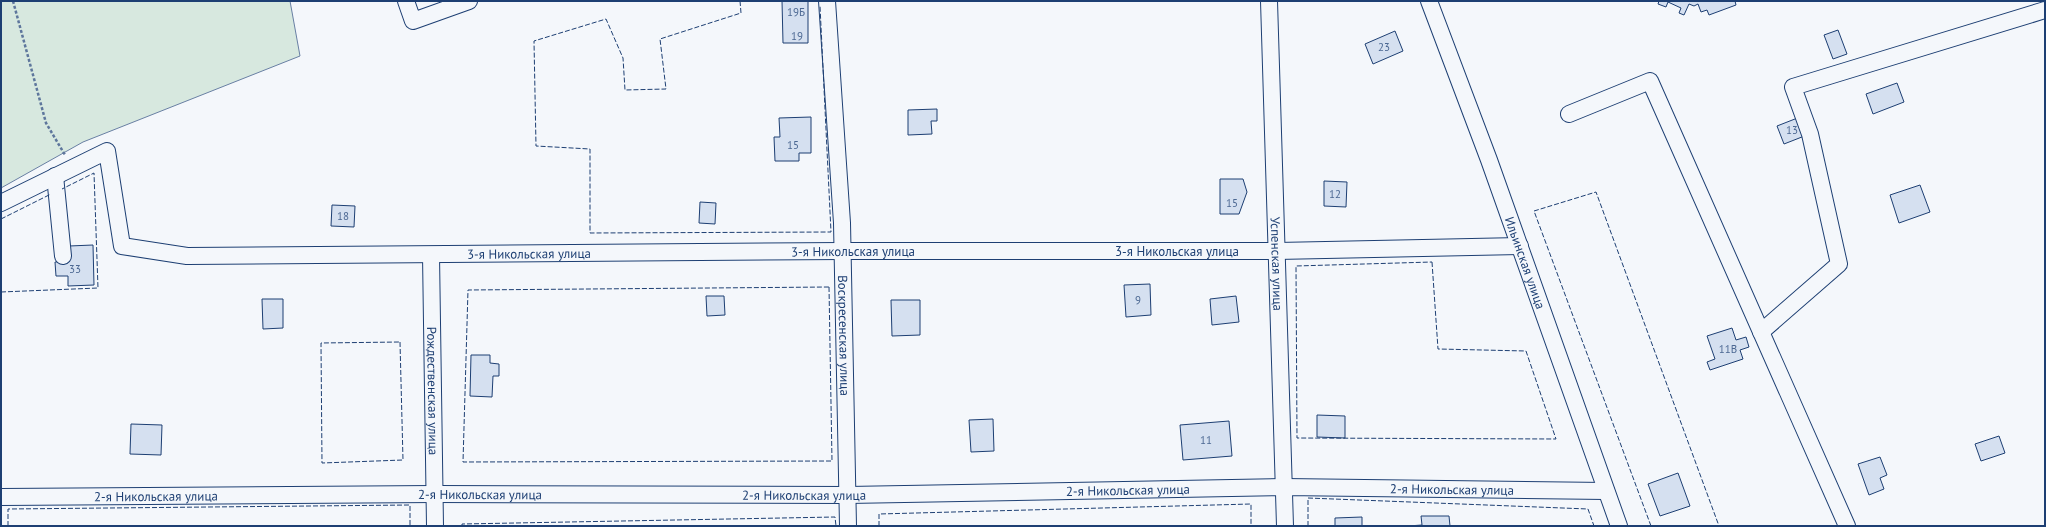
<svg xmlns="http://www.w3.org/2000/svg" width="2046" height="527" font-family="'PT Sans',sans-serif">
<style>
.green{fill:#d7e8df;stroke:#687fa3}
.building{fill:#d5e0f0;stroke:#1d3f73}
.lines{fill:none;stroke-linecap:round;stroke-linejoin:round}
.minor-casing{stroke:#1d3f73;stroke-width:18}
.path{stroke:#5e769c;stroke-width:2.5;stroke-dasharray:3 2;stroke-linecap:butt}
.minor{stroke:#f4f7fb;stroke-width:16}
.fence{stroke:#1d3f73;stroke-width:1;stroke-dasharray:5 2;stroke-linecap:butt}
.labels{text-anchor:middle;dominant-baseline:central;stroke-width:3;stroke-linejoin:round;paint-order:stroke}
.number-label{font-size:11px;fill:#4b6792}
.street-label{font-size:13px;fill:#1d3f73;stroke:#f4f7fb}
</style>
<rect width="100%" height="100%" fill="#f4f7fb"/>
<path class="green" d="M1,1h289l10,55 -217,86 -82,46z"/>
<path class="building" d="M782,1h26v42h-25z
M1659,1h76l1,4 -27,10 -2,-5 -6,2 -3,-8 -4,2 -5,-2 -5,11 -5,-2 2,-5 -13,-6 -2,5 -8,-3z
M1838,30l9,24 -14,5 -9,-24z
M1395,31l8,20 -30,13 -8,-20z
M1897,83l7,19 -31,12 -7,-20z
M937,109v12h-6l1,13 -24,1v-25z
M811,117v36h-12v8h-24l-1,-24h6l-1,-19z
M1800,117l7,18 -23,9 -7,-18z
M1220,179h23l4,13 -8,22h-19z
M1324,181l23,1 -1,25 -22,-1z
M1920,185l10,27 -31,11 -9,-28z
M700,202l16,1 -1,21 -16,-1z
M332,205l23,1 -1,21 -23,-1z
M93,245l1,40 -26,1v-10h-12l-1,-14 14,-1v-15z
M1150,284l1,31 -25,2 -2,-32z
M706,296h18l1,19 -18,1z
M1236,296l3,26 -27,3 -2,-26z
M262,299h21v29l-20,1z
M891,300h29v35l-28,1z
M1732,328l4,12 10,-3 3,10 -9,3 3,9 -33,11 -3,-8 8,-3 -8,-23z
M471,355h19v8l9,1v12h-6l-1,21 -22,-1z
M1317,415l28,1v22l-28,-1z
M993,419l1,32 -23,1 -2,-32z
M1229,421l3,35 -49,4 -3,-35z
M131,424l31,1 -1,30 -31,-1z
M1999,436l6,17 -24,8 -6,-17z
M1880,457l7,18 -7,3 4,11 -15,6 -11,-31z
M1678,473l12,33 -30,10 -12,-32z
M1421,516h28l1,10h-42l14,-1z
M1362,517v9h-27v-8z"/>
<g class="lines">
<g class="minor-casing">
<g id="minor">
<path d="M406,1l7,20 56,-20"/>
<path id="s1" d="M827,1l15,222 6,303"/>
<path id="s2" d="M1269,1l16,525"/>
<path id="s3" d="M1429,1l60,159 130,366"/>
<path d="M1569,114l81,-33 197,445"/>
<path d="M55,176l8,80"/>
<path id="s4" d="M1,203l106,-52 15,95 65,10 656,-5h434l243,-5"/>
<path id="s5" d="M431,255l4,271"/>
<path d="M1761,332l78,-68 -29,-130 -17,-47 252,-77"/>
<path id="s6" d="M1,497l434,-3 413,1 436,-8 322,4"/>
</g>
</g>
<path class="path" d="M13,1l33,122 19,32"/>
<use href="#minor" class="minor"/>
<path class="fence" d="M740,1l1,12 -81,26 6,50 -41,1 -2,-32 -17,-39 -72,22 2,105 54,3v84l241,-1 -11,-226
M1,219l50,-25
M1432,262l6,87 88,2 30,88 -259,-1 -1,-172z
M829,287l3,174 -369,1 5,-172z
M1,292l97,-4 -4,-115 -32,16
M400,342l3,118 -81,3 -1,-120z
M8,526v-17l402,-4v21
M462,526v-2l373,-7 1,9
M879,526v-12l372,-10v22
M1308,526v-28l280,11 6,17
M1651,526l-117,-315 62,-19 123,334"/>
</g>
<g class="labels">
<g class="number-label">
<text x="796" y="12">19Б</text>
<text x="797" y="36">19</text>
<text x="1384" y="47">23</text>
<text x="1792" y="130">13</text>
<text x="793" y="145">15</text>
<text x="1335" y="194">12</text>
<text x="1232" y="203">15</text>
<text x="343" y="216">18</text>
<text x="75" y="269">33</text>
<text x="1138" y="300">9</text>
<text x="1728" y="349">11В</text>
<text x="1206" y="440">11</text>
</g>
<g class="street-label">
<text stroke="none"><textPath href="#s4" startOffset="1270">3-я Никольская улица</textPath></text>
<text stroke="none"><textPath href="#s4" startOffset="946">3-я Никольская улица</textPath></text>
<text stroke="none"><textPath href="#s4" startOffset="622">3-я Никольская улица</textPath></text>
<text stroke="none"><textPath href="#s2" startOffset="263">Успенская улица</textPath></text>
<text stroke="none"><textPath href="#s3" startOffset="279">Ильинская улица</textPath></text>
<text stroke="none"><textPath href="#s1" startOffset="335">Воскресенская улица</textPath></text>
<text stroke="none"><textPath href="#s5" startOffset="136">Рождественская улица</textPath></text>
<text stroke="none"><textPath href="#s6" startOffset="1451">2-я Никольская улица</textPath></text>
<text stroke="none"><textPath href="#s6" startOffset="1127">2-я Никольская улица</textPath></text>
<text stroke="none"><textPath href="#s6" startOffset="479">2-я Никольская улица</textPath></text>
<text stroke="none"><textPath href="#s6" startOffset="803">2-я Никольская улица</textPath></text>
<text stroke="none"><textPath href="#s6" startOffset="155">2-я Никольская улица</textPath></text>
</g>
</g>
<rect width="2046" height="527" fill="none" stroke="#1d3f73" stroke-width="4"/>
</svg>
